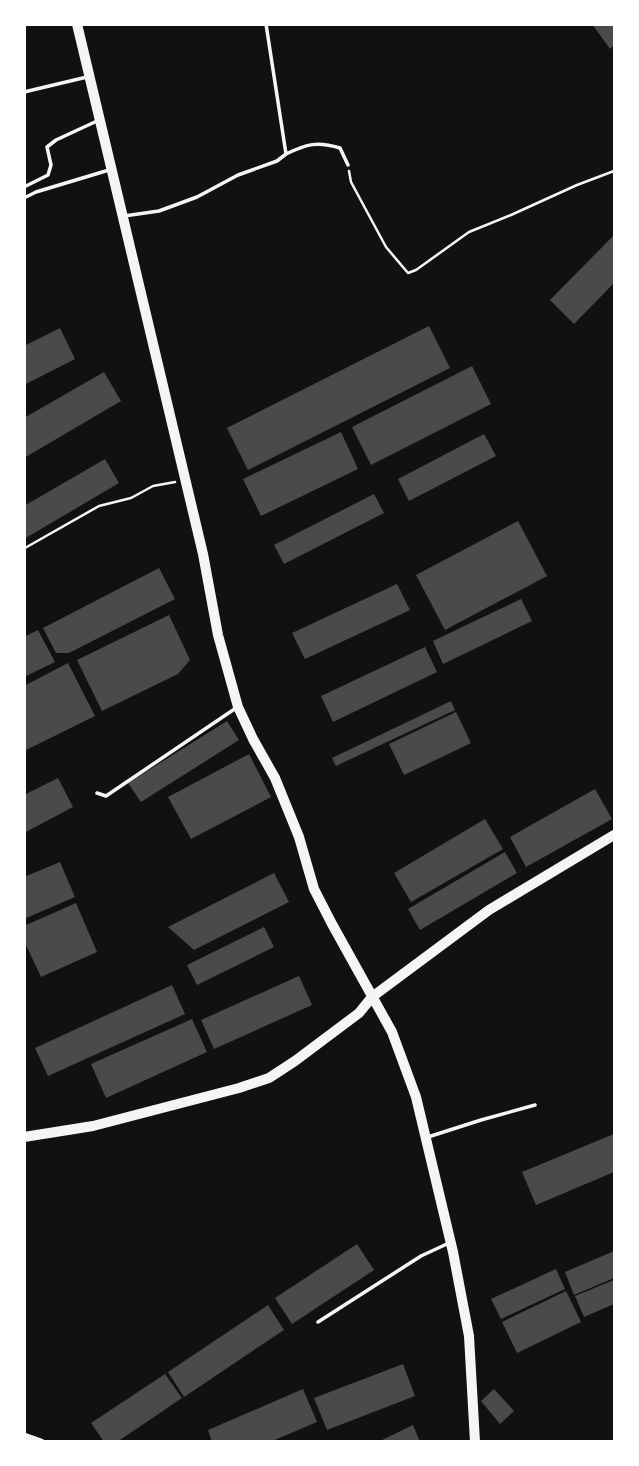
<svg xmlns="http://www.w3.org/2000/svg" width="639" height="1466" font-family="'Libre Baskerville',serif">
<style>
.building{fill:#4a4a4a}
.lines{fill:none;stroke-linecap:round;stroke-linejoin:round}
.path{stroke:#f5f5f5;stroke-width:2.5}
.service{stroke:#f5f5f5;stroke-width:3.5}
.minor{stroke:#f5f5f5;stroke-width:7}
.tertiary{stroke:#f5f5f5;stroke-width:10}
</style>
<rect width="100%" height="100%" fill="#111"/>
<path class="building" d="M592,24h22v21l-4,4z
M614,235v48l-40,41 -24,-24z
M429,326l21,42 -202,102 -21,-42z
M60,328l15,31 -51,26v-39z
M472,366l19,38 -120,61 -19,-38z
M104,372l17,29 -97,57v-40z
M341,432l17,37 -97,47 -18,-37z
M484,434l12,22 -87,45 -11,-22z
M105,459l14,24 -95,56v-33z
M374,494l10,19 -100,51 -10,-19z
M518,521l29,55 -102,54 -29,-55z
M159,568l16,31 -106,54h-13l-13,-25z
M397,584l13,26 -105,49 -13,-26z
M521,599l11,22 -89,43 -10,-23z
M169,615l21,45 -12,14 -76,37 -25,-51z
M38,630l17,32 -31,15v-40z
M425,647l12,25 -104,50 -12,-26z
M68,663l27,53 -71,35v-65z
M451,701l4,9 -119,56 -4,-8z
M456,712l15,31 -67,32 -15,-31z
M227,721l12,19 -98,62 -13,-19z
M249,754l22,43 -80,42 -23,-42z
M58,778l15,29 -49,26v-38z
M595,789l17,30 -86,48 -16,-30z
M485,819l18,30 -92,53 -17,-29z
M505,852l12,21 -97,57 -12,-21z
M60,862l15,35 -51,22v-42z
M274,873l15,29 -95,48 -26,-23z
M76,903l21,49 -56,25 -17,-36v-15z
M264,927l10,20 -77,38 -10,-20z
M299,976l13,29 -98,44 -13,-29z
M172,985l13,29 -137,62 -13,-28z
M192,1019l15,33 -101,46 -15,-34z
M614,1134v38l-78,33 -14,-33z
M357,1244l17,26 -82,54 -17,-26z
M614,1251v27l-40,17 -9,-23z
M556,1269l9,20 -64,30 -10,-20z
M614,1280v24l-30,13 -9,-21z
M566,1291l15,31 -64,31 -15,-31z
M268,1305l16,25 -100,67 -16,-25z
M403,1364l12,32 -88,34 -13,-32z
M165,1374l17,24 -65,44h-13l-13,-19z
M303,1389l14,33 -47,20h-58l-4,-12z
M494,1389l20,22 -14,13 -19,-23z
M413,1425l7,17h-42z"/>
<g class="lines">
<path class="path" d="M349,171l2,11 35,65 22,26 8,-3 53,-38 42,-17 66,-30 37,-14
M25,548l74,-42 32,-8 22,-12 22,-4"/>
<path class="service" d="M24,92l63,-15
M286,154c21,-10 31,-13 54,-6l8,17
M24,187l24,-12 3,-10 -4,-18 9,-7 41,-19
M24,198l12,-6 73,-22
M124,216l35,-5 38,-14 41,-22 39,-14 9,-7 -20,-130
M97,793l9,3 130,-88
M428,1137l53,-17 54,-15
M318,1322l103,-66 28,-13"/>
<path class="minor" d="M24,1436l17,6"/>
<path class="tertiary" d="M77,24l126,530 15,81 20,72 15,32 22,39 24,59 15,52 18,35 60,108 24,65 37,155 16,84 6,106
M24,1137l69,-11 146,-38 30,-10 26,-17 64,-48 13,-16 117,-87 125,-75"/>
</g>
<rect width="639" height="1466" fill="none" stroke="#ffffff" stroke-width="52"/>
</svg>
